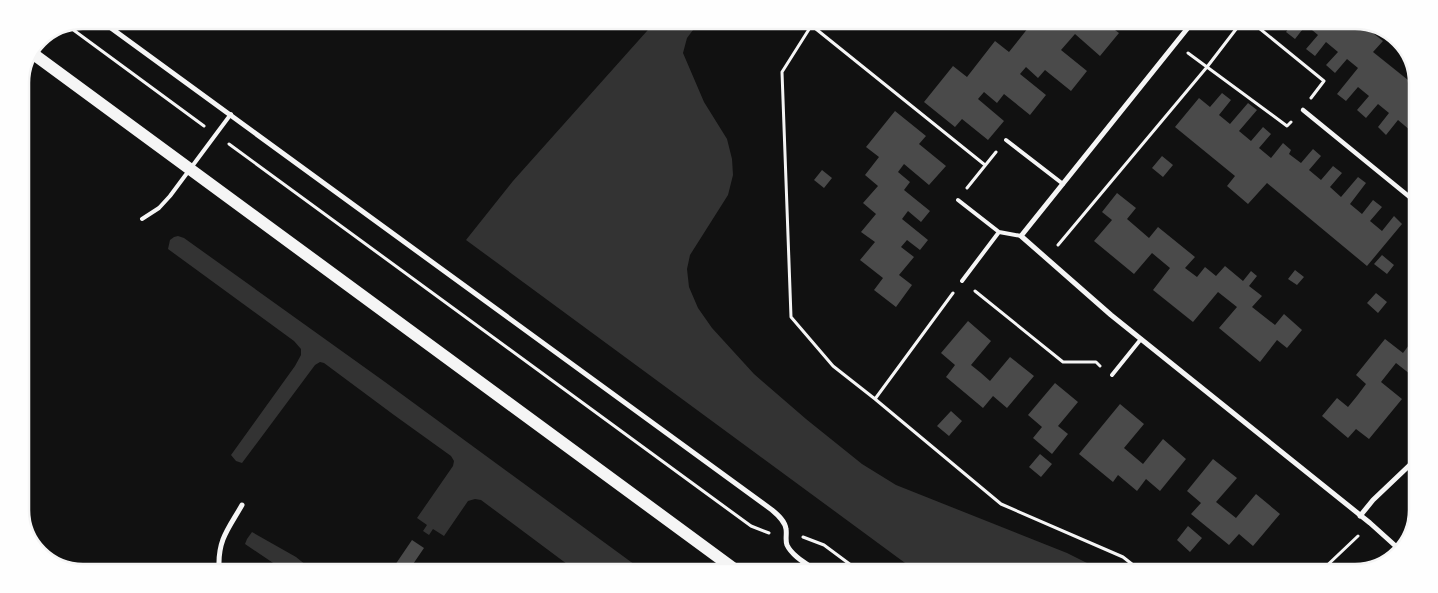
<svg xmlns="http://www.w3.org/2000/svg" width="1438" height="593" font-family="Lato,sans-serif">
<style>
.water{fill:#333}
.building{fill:#4a4a4a}
.lines{fill:none;stroke-linecap:round;stroke-linejoin:round}
.path{stroke:#f5f5f5;stroke-width:3}
.service{stroke:#f5f5f5;stroke-width:4}
.pedestrian{stroke:#f5f5f5;stroke-width:4.5}
.minor{stroke:#f5f5f5;stroke-width:5}
.primary{stroke:#f5f5f5;stroke-width:12}
.rim{fill:none;stroke:#f5f5f5;stroke-width:2.5}
</style>
<rect width="100%" height="100%" fill="#111"/>
<path class="water" d="M655,22h44l-12,16 -4,15 21,49 23,37 5,20 1,16 -5,20 -38,60 -3,14 2,18 9,21 14,20 42,46 52,45 56,45 34,21 171,68 38,19 -189,-1 -450,-331 47,-59z
M178,236l6,2 201,144 257,188h-67l-94,-70 -6,-1 -7,2 -24,35 -11,-7 -4,6 -6,-4 4,-6 -10,-7 36,-52 1,-5 -3,-5 -57,-41 -70,-52 -4,-1 -5,3 -73,98 -6,-2 -5,-6 64,-89 6,-11v-6l-7,-8 -126,-92 2,-9 4,-3z
M252,532l44,25 15,12h-29l-37,-25 2,-5z"/>
<path class="building" d="M1032,23l75,1 12,9 -19,23 -25,-22 -14,16 26,21 -16,20 -26,-21 -7,8 -12,-11 -6,7 26,21 -16,20 -26,-21 -7,9 -13,-11 -6,7 26,22 -16,19 -26,-21 -7,8 -31,-25 29,-36 14,11 28,-36 14,11z
M1292,24l71,1 20,16 -10,11 45,36 -1,35 -6,8 -13,-11 -12,15 -8,-8 11,-14 -11,-9 -12,14 -9,-8 12,-14 -11,-9 -12,14 -9,-7 21,-26 -11,-9 -12,14 -9,-8 12,-13 -12,-10 -11,14 -9,-7 12,-14 -12,-10 -11,14 -9,-7z
M1222,93l9,7 -12,15 11,9 18,-21 9,7 -18,21 12,10 12,-14 8,7 -12,14 12,10 12,-15 8,7 -2,4 12,9 12,-14 8,7 -12,14 12,10 12,-14 9,7 -12,14 11,10 17,-20 8,6 -16,21 12,10 11,-14 9,7 -12,14 12,10 12,-15 8,8 -35,42 -100,-83 -19,21 -21,-18 8,-10 -60,-49 24,-29 11,9z
M895,111l31,25 -7,8 27,22 -17,19 -25,-21 -6,8 12,10 -6,8 26,21 -9,11 -13,-11 -6,8 26,21 -8,10 -13,-10 -6,7 13,10 -15,18 13,10 -16,22 -22,-17 9,-12 -23,-18 15,-18 -14,-10 15,-18 -13,-11 15,-17 -13,-11 14,-18 -13,-10z
M1162,156l11,9 -10,12 -11,-9z
M822,170l10,8 -8,10 -10,-8z
M1117,193l19,15 -9,11 22,19 9,-11 37,30 -10,11 12,9 8,-10 11,9 9,-10 18,15 8,-10 6,5 -8,10 13,10 -10,11 23,18 9,-11 18,16 -15,18 -10,-8 -17,22 -41,-34 18,-21 -19,-15 -25,30 -40,-32 17,-22 -18,-15 -18,21 -40,-33 18,-21 -10,-8z
M20,252l6,4 -6,8z
M1382,255l12,10 -7,9 -13,-10z
M1295,270l9,7 -7,8 -9,-6z
M1376,293l11,9 -9,11 -11,-10z
M1416,315l-1,11 -5,-4z
M968,321l23,20 -20,24 10,8 9,8 20,-24 24,19 -27,32 -14,-12 -10,12 -37,-31 9,-12 -14,-12z
M1415,337v41l-19,-15 -15,19 21,17 -33,40 -13,-10 -8,9 -26,-22 15,-18 11,9 9,-11 9,-12 -10,-9 29,-36 18,14z
M1055,383l23,19 -20,24 10,8 -16,20 -19,-16 9,-11 -14,-12z
M1120,404l24,20 -20,24 19,16 20,-25 23,20 -26,32 -14,-12 -9,12 -19,-16 -5,7 -34,-28z
M951,411l11,10 -13,15 -12,-10z
M1040,454l12,10 -11,13 -12,-10z
M1213,459l24,19 -21,24 20,16 20,-24 24,20 -27,32 -14,-12 -10,11 -38,-31 10,-11 -14,-12z
M1188,526l14,12 -12,14 -13,-12z
M412,540l12,8 -15,22h-15l-1,-2z"/>
<g class="lines">
<path class="path" d="M813,23l-31,49 9,245 42,49 42,33 126,105 122,53 19,15
M1254,24l70,57 -13,17
M811,25l174,140
M68,26l136,100
M1188,53l99,73 4,-4
M229,144l470,344 52,38 18,7
M967,188l29,-36
M1058,245l149,-178 33,-43
M975,291l88,71h33l4,4
M875,399l78,-106
M803,537l21,8 35,26
M1319,573l39,-37"/>
<path class="service" d="M1006,140l57,44
M958,200l41,32 22,4
M142,219l17,-11 11,-12 61,-82
M962,281l37,-49
M1112,375l29,-36"/>
<path class="pedestrian" d="M1303,110l114,93"/>
<path class="minor" d="M100,20l672,490c6,5 13,11 14,19 1,5 -1,11 1,16 5,11 20,19 30,26
M1191,24l-170,212 90,79 259,208 30,27
M1360,516l13,-16 41,-39
M224,569l-5,-2c-1,-28 10,-39 23,-62"/>
<path class="primary" d="M32,53l705,518"/>
</g>
<path d="M0 0H1438V593H0ZM83 29H1355A54 54 0 0 1 1409 83V510A54 54 0 0 1 1355 564H83A54 54 0 0 1 29 510V83A54 54 0 0 1 83 29Z" fill="#fefefe" fill-rule="evenodd"/>
<path class="rim" d="M83 29H1355A54 54 0 0 1 1409 83V510A54 54 0 0 1 1355 564H83A54 54 0 0 1 29 510V83A54 54 0 0 1 83 29Z"/>
</svg>
